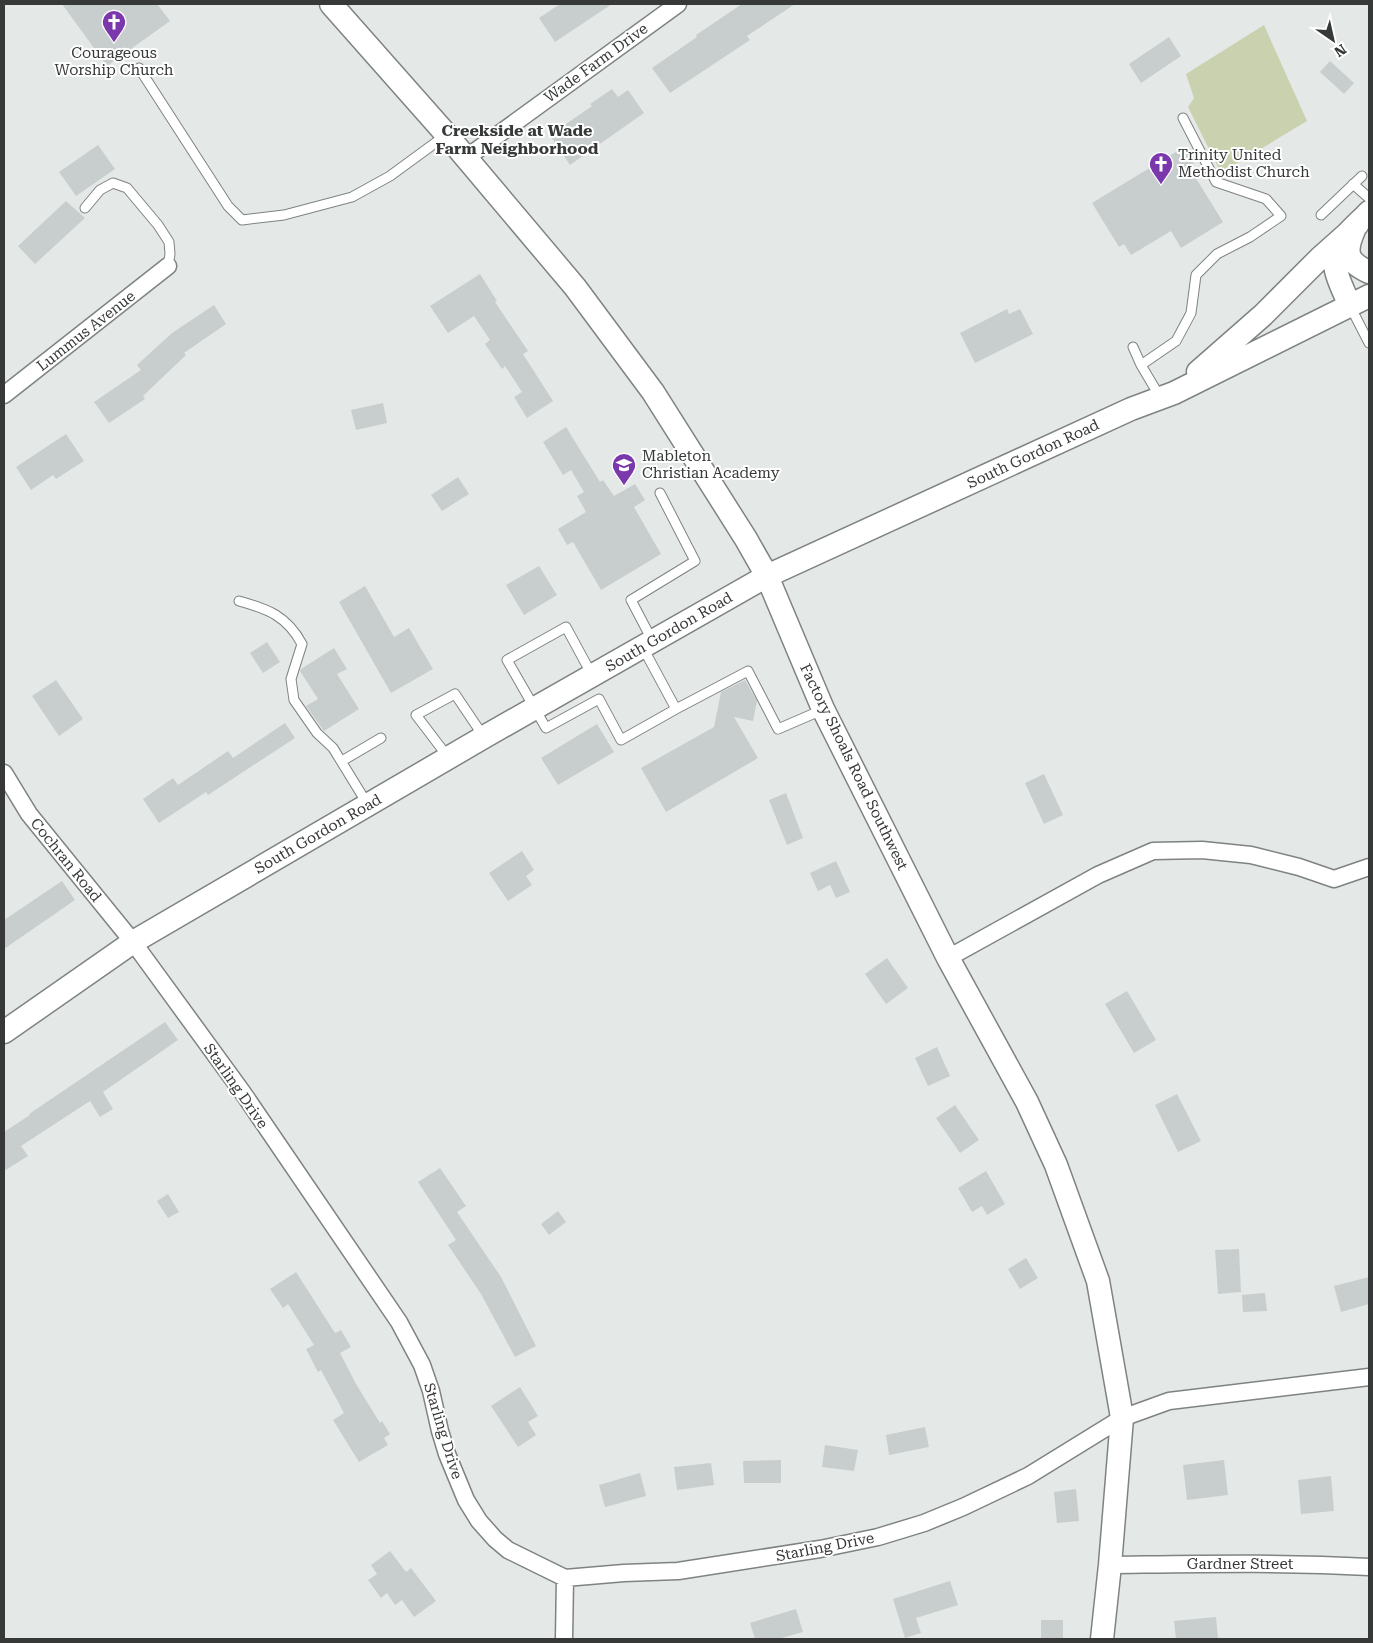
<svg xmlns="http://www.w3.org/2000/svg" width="1373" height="1643" font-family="'Roboto Serif',serif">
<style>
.green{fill:#cad1af}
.building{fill:#c8cece}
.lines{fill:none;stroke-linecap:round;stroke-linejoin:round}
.lane-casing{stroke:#7e8381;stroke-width:11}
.street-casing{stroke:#7e8381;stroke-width:19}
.secondary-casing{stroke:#7e8381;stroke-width:25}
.lane{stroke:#fff;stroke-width:9}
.street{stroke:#fff;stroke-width:16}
.secondary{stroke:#fff;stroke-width:22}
.labels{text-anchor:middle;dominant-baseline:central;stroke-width:4;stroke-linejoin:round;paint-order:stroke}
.poi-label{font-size:15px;fill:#363938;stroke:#fff;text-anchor:start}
.street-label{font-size:15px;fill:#363938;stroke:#fff}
.neighbourhood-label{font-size:16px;font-weight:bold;fill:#363938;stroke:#fff}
</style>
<rect width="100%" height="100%" fill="#e4e9e7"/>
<path class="green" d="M1264,25l43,96 -86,52 -33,-66 6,-9 -8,-24z"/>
<path class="building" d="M62,4h95l13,17 -63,45z
M560,4h52l-57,38 -16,-24z
M742,4h53l-48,32 3,4 -80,53 -18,-25 45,-31 -1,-2z
M1169,37l12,19 -40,27 -12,-19z
M1330,61l24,22 -10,11 -24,-22z
M612,89l6,8 10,-7 16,23 -74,52 -20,-30 42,-29 -2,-2z
M98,145l17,24 -39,27 -17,-24z
M1184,147l10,17 -5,3 34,55 -42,26 -10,-17 -40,24 -7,-11 -5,3 -27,-44z
M66,201l19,17 -50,46 -17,-18z
M480,274l17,27 -2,1 33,49 -5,3 30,47 -26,17 -13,-21 8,-5 -17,-26 -3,3 -17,-25 5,-4 -16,-24 -26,17 -18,-27z
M214,305l12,19 -42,29 2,2 -43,41 2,3 -36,24 -15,-21 47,-32 -4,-5 35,-32z
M1007,309l2,5 11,-5 13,25 -58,29 -15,-30z
M383,403l4,20 -31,7 -5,-20z
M566,427l34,55 3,-2 11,16 21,-12 10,16 -11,7 27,47 -60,36 -28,-48 -6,3 -9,-16 28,-17 -9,-16 7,-4 -13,-22 -8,5 -20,-33z
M66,434l18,27 -28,18 -3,-4 -22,15 -15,-23z
M458,477l11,17 -27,17 -11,-16z
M539,566l18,29 -33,20 -18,-30z
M365,586l29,51 15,-9 24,41 -42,24 -52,-91z
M267,642l13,20 -17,11 -13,-20z
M334,648l13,21 -10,5 22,35 -35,22 -18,-25 12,-7 -18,-28 1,-2z
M56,680l27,39 -24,17 -27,-40z
M745,680l12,21 -4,20 -19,-4 24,41 -92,54 -25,-44 73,-41 7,-35z
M285,723l10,15 -87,57 -2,-3 -47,31 -16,-24 30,-21 5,7 50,-34 5,7z
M597,724l17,28 -56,33 -17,-27z
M1044,774l19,41 -19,9 -19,-41z
M786,793l17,45 -16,7 -18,-45z
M522,851l12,19 -8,6 6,9 -24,16 -19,-28z
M836,861l14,31 -14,6 -6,-13 -12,6 -8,-18z
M62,881l13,19 -71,49v-29z
M887,958l21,30 -22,16 -21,-30z
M1127,991l29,49 -22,13 -29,-49z
M165,1022l13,18 -75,52 10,17 -13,8 -10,-16 -69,45 7,10 -24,15v-39l26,-17 -1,-1z
M937,1047l13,29 -22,10 -13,-28z
M1177,1094l24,47 -23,11 -23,-47z
M955,1105l24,35 -19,13 -24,-35z
M440,1168l26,38 -9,6 44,65 35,69 -21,11 -34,-63 -33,-49 8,-5 -38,-58z
M986,1171l19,33 -18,11 -5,-9 -10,6 -14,-24z
M168,1194l11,18 -11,6 -11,-17z
M558,1211l8,11 -17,13 -8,-11z
M1239,1249l2,43 -23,2 -3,-44z
M1026,1258l12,20 -18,11 -12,-20z
M296,1272l39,61 6,-3 10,17 -11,6 16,31 24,39 2,-2 8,13 -6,4 4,7 -29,17 -26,-42 11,-7 -23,-43 -3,2 -12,-23 8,-4 -26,-41 -5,4 -13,-19z
M1369,1277v27l-28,8 -7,-26z
M1265,1293l2,18 -24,1 -1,-17z
M520,1387l18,29 -10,6 8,13 -18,12 -27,-41z
M925,1427l4,20 -40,8 -3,-20z
M825,1445l33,5 -4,21 -32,-4z
M781,1460v23h-37l-1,-22z
M1224,1460l4,35 -41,5 -4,-35z
M711,1463l3,22 -37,5 -3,-23z
M640,1473l6,23 -41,11 -6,-22z
M1331,1476l3,35 -33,3 -3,-34z
M1076,1489l3,32 -22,2 -3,-31z
M390,1551l16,21 5,-4 25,33 -22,16 -12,-17 -7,5 -8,-12 -6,5 -13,-18 9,-6 -6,-9z
M950,1581l8,24 -42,13 5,15 -16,5 -12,-39z
M796,1609l7,23 -25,7h-23l-5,-16z
M1216,1617l2,22h-42l-2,-18z
M1041,1620h22v19h-22z"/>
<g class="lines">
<g class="lane-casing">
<path id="lane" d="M139,68l89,138 14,14 42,-5 68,-18 38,-21 56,-41
M1353,184l16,14
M85,208l15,-18 13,-7 14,5 31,37 11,17 1,12 -2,12
M1321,215l41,-39
M1350,306l19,37
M1133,347l8,18 35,-24 15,-28 5,-38 21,-21 33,-17 31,-21 -15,-17 -50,-17 -33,-64
M1141,365l19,32
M239,601c29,8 48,15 63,43l-11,35 3,21 23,33 16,15 35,57
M652,640l-21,-40 64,-39 -35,-68
M592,675l-26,-48 -59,33 39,68 53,-29 22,41 55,-31 -34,-63
M676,709l72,-38 30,58 44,-19
M448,757l-32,-42 39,-21 29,43
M342,761l39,-23"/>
</g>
<g class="street-casing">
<path id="street" d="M466,158l212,-154
M4,395l164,-129
M4,773l25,41 104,128 110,151 156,229 23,43 9,26 9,40 7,23 19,46 13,21 16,18 13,11 57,28 59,-5 54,-2 142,-22 58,-12 46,-14 39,-16 65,-31 94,-58 47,-17 200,-24
M948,958l150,-83 55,-24 49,-1 49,5 48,12 35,12 35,-12
M1110,1565c87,-1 173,-3 259,2
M564,1639l1,-61"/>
</g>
<g class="secondary-casing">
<path id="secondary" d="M331,4l115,130 129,153 78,105 93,147 21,37 56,133 125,249 79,144 29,63 42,116 22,125 2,12 -12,147 -8,74
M1354,230c-10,23 -7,32 15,42
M1350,306c-6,-15 -18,-36 -15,-52 1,-13 25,-32 34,-42
M1198,372l65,-57 57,-57 37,-33
M4,1032l129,-90 351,-205 283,-161 364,-167 43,-16 195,-97"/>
</g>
<use href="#lane" class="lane"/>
<use href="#street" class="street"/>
<use href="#secondary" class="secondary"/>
</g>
<defs>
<g id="church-pin" transform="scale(1.25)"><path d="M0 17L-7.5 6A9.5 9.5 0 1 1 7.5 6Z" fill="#7b38ac" stroke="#fff"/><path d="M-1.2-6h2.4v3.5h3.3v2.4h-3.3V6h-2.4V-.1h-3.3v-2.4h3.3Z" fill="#fff"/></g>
<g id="school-pin" transform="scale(1.25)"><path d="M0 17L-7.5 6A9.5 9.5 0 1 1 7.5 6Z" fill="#7b38ac" stroke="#fff"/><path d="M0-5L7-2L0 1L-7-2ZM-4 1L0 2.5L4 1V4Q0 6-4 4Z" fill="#fff"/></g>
</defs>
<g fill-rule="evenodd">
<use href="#church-pin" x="114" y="22"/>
<use href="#church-pin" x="1161" y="164"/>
<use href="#school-pin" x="624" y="465"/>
</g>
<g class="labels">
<g class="poi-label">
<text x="114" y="53" text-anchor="middle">Courageous<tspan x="114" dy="17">Worship Church</tspan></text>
<text x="1178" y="155">Trinity United<tspan x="1178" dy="17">Methodist Church</tspan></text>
<text x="642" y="456">Mableton<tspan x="642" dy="17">Christian Academy</tspan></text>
</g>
<g class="street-label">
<text transform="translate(596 63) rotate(-36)">Wade Farm Drive</text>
<text transform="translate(86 331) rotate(-38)">Lummus Avenue</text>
<text transform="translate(1033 454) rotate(-25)">South Gordon Road</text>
<text transform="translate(669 632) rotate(-30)">South Gordon Road</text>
<text transform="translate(854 767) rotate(64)">Factory Shoals Road Southwest</text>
<text transform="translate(318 834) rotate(-30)">South Gordon Road</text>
<text transform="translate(66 860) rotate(51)">Cochran Road</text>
<text transform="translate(236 1086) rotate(55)">Starling Drive</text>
<text transform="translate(443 1431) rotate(73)">Starling Drive</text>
<text transform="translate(825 1547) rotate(-11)">Starling Drive</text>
<text x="1240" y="1564">Gardner Street</text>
</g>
<g class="neighbourhood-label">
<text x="517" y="130">Creekside at Wade<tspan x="517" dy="18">Farm Neighborhood</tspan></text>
</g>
</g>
<rect width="1373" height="1643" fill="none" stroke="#363938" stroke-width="10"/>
<g transform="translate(1333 40) rotate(146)" stroke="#ffffff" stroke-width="4" paint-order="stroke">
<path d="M0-4L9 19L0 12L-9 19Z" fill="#363938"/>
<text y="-8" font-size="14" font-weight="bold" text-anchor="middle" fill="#363938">N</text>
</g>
</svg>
